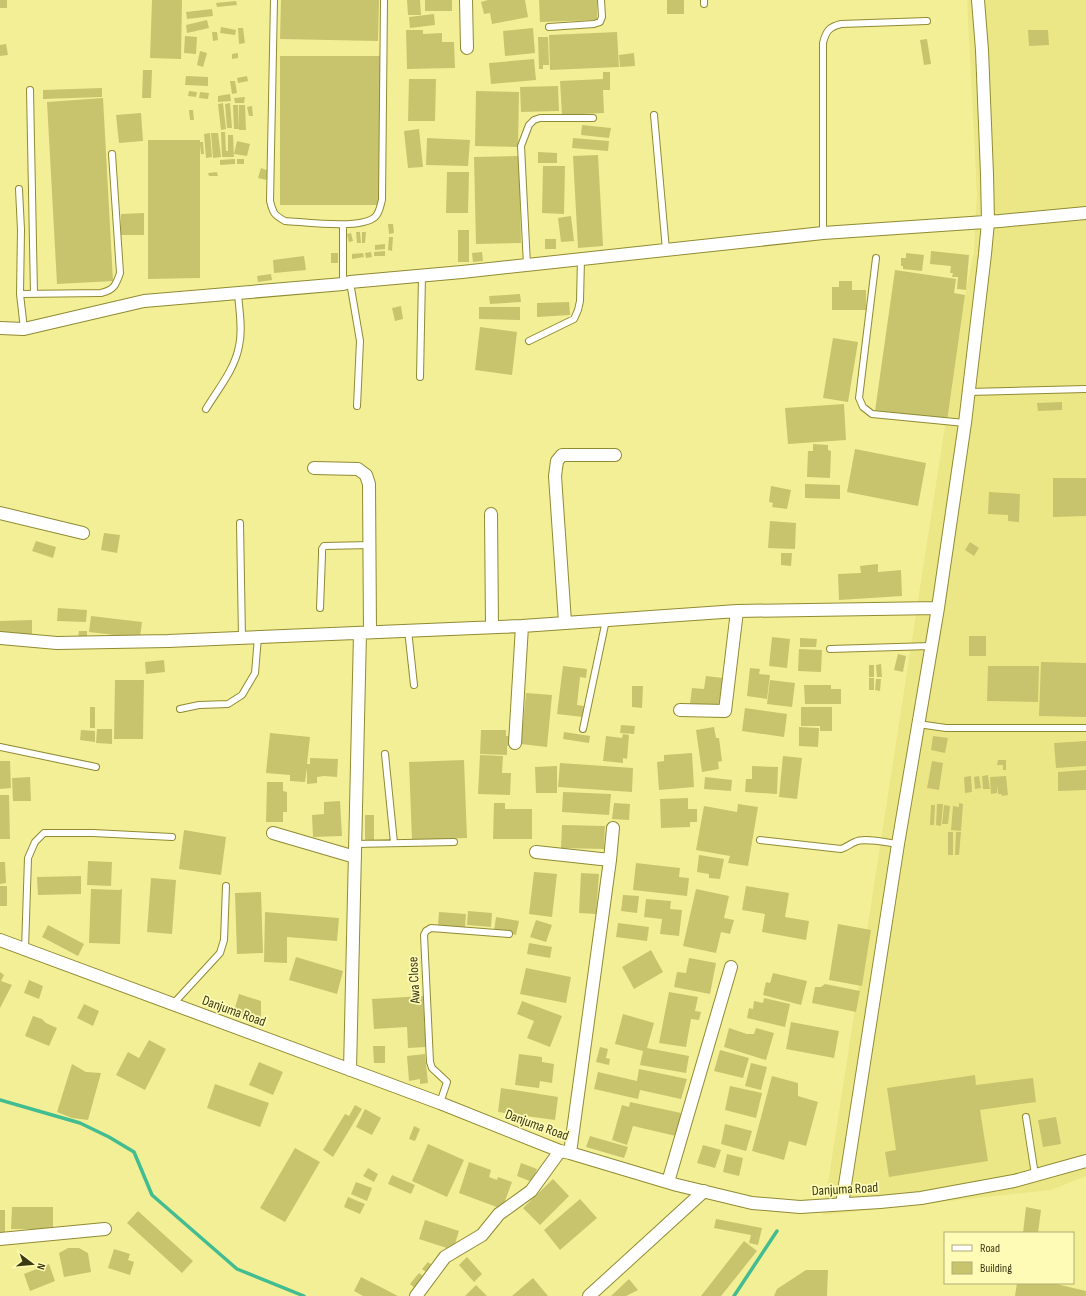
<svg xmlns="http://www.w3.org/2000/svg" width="1086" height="1296" font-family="'Sofia Sans Condensed',sans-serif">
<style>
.built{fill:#ece786}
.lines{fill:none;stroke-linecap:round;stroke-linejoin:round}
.stream{stroke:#42bc91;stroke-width:3.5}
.building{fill:#c8c46d}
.lane-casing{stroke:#908b33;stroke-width:8}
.street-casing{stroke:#908b33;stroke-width:14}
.lane{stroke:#fff;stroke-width:6}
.street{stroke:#fff;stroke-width:12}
.labels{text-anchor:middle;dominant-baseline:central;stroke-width:3.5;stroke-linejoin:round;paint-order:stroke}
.street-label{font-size:14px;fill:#3b3914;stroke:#fefbb6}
</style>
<rect width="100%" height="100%" fill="#f3ef97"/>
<path class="built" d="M967,0h119v1176l-35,14 -228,25 143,-925 8,-39 3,-57z"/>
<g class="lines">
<path class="stream" d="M0,1100l80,23 29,14 25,15 18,43 85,74 67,27
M734,1296l43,-65"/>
</g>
<path class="building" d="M0,0h7v8h-7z
M152,0h30l-1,59 -31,-1z
M281,0h98l-1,41 -98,-2z
M407,0h13l1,15h-13z
M425,0h27v11h-27z
M488,0h37l3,17 -36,7 -2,-11 -6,1 -3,-12z
M539,0h58v20l-57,2z
M667,0h17v14h-17z
M236,1l1,4 -20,2 -1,-4z
M212,9l1,7 -26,3 -1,-7z
M434,14l1,11 -25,3 -1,-11z
M207,20l2,8 -22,5 -1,-8z
M221,27l15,3 -1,5 -15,-2z
M238,28h5l2,15 -6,1z
M533,28l2,25 -30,3 -2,-25z
M406,30h17v4l19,-1v9h12l1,26 -48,1z
M1028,30h20l1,15 -20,1z
M212,32h5l1,8 -5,1z
M617,32l2,35 -69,3 -1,-35z
M185,36l12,1 -1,17 -12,-1z
M538,37h10l1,28h-6v4h-4z
M927,39l4,25 -7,1 -4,-25z
M6,44l2,11 -8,1v-11z
M200,51l7,2 -4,14 -6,-2z
M238,53v5l-6,1v-5z
M634,53l1,13 -15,1 -1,-12z
M280,56h100v149h-100z
M534,59l2,21 -45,4 -2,-21z
M143,70h9l-1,28h-9z
M603,72h7v18h-7l1,23 -42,2 -2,-34 43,-2z
M186,76l22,1v9l-23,-1z
M247,76l1,5 -10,2 -1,-5z
M409,79h27l-1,42h-27z
M230,81h5l2,12 -5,1z
M558,86l1,25 -38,1 -1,-25z
M102,88v9l-59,2v-9z
M189,91l8,1 -1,5 -8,-1z
M476,91l43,1 -1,55 -43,-1z
M200,92l9,1 -1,6 -9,-1z
M230,94l1,7 -13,1v-6z
M245,97l-1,6h-9l-1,-5z
M103,98l10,183 -56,3 -10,-182z
M223,103l3,26 -5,1 -3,-26z
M230,103l2,25h-5l-2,-24z
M233,105h5l1,24h-5z
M239,105h6l1,25h-7z
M252,106l1,10h-4l-2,-9z
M189,110h4l1,10h-4z
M141,113l2,28 -24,2 -3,-28z
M582,125l29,3 -2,10 -28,-3z
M419,129l4,38 -15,1 -4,-37z
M221,132h4l1,19h2v-16h5l1,22h-12z
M210,133l2,24 -6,1 -2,-24z
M211,133h7l3,24 -8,1z
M427,138l43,2 -2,26 -42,-1z
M573,138l36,3 -1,10 -36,-3z
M148,140h52v2h3l1,12h-3l-1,-9v133l-52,1z
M237,141l13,3 -3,12 -13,-2z
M538,152l19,1v10h-19z
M598,155l5,91 -25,2 -5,-92z
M519,156l2,87 -45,1 -2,-87z
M235,159v5l-15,1v-5z
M237,159h7v5h-7z
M543,166h22l-1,48 -22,-1z
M261,168l8,3 -3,9 -8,-2z
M217,172l1,4h-9l-1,-3z
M447,172h22l-1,41h-22z
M144,213v22h-23v-21z
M571,216l3,25 -13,1 -3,-24z
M388,224h5l1,9 -5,1z
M458,230h11v32h-11z
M356,232h4l1,11h-4z
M362,232h4l-1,11h-3z
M351,233l2,8 -4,1 -2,-8z
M389,237h4l-1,14 -4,-1z
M545,239h11v10h-11z
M385,244v5l-10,1v-5z
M385,251v5h-11v-4z
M931,251l38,4 -3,35 -9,-1 1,-12h-6l1,-4h-3l1,-7 -21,-2z
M371,252l1,5 -6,1 -1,-5z
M482,252l1,9 -10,1 -1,-9z
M331,253h7v10h-7z
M363,253l1,4 -12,2v-5z
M906,253l18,2 -2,16 -19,-2v-3h-2v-8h5z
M304,256l2,14 -32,3 -1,-13z
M895,270l61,9 -2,14 11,2 -18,126 -72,-10z
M271,274l1,6 -14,2 -1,-6z
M839,281h13v9h14v20h-34v-23h7z
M520,294l1,8 -31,2 -1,-8z
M569,302l1,13 -33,2v-14z
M401,306l2,13 -8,2 -3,-13z
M479,307h41v13l-41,-1z
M480,327l37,5 -5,43 -37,-5z
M833,338l25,4 -10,60 -25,-4z
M1062,402v8l-24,1 -1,-8z
M844,404l2,36 -58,4 -3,-36z
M813,444l15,1v5l3,1 -1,27 -23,-1 1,-26h5z
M855,449l71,14 -8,43 -71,-14z
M1053,478h33v38l-33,1z
M805,484l35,1v14l-35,-1z
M771,486l20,4 -4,19 -15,-2 1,-4 -4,-1z
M989,492l31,2 -1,28 -11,-1v-6l-20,-1z
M770,521l26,2 -1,26 -27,-1z
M104,533l16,2 -3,18 -16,-3z
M36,541l20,6 -3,11 -21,-7z
M970,542l9,6 -5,8 -9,-6z
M781,553h11l-1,13 -10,-1z
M878,564v8l23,-2 1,26 -63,4 -1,-26 23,-1 -1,-7z
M58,608l29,2 -1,12 -29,-1z
M91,616l51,6 -2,16 -51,-6z
M32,620v14l-32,1v-14z
M79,631h8v8l-9,-1z
M969,636h17v20h-17z
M772,637l18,2 -3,29 -18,-2z
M800,638l17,1 -1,8h-16z
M799,649l23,1 -1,22 -23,-1z
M898,654l8,2 -3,16 -9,-2z
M164,660l1,12 -19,2 -1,-12z
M1041,662l45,1v54l-47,-1z
M881,664l1,13h-5l-1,-12z
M869,665h5v12h-5z
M563,666l24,3 -1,9 -6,-1 -3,28 7,1 -1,11 -26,-3z
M988,666h51l-1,36 -51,-1z
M750,668l10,1 -1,5 11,1 -3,24 -20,-3z
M706,676l17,2 -5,30 -28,-4 2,-16 12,1z
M869,678h5v12h-5z
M876,679h5l-1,12 -5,-1z
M115,680h29l-1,59h-29z
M770,680l25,3 -3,24 -25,-3z
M804,685h27v4h10v15h-36z
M632,686h11l-1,22 -10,-1z
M526,693l26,2 -5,52 -26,-3z
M90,707h5v21h-5z
M801,707h31v24h-12v-5h-19z
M745,708l42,6 -3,23 -42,-6z
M621,725l14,1 -1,8 -14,-1z
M714,727l2,11h3l3,23 -4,1 1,7 -17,3 -6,-42z
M799,727l20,1 -1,19 -19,-1z
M97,729h15v15l-16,-1z
M81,730l14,1v11l-15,-2z
M481,730h25v6h6l-1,10h-4v9l-27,-1z
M564,732l26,4 -1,7 -26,-4z
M270,733l40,4 -3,27h3v-6l28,1 -1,18 -13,-1 -7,1v6l-10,1v-16l-2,14 -15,-1v-6l-24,-2z
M623,734l6,1 -2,24 -4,-1v5l-20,-2 3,-25 16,2z
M933,736l15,2 -3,15 -14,-3z
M1086,741v25l-30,2 -2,-25z
M692,753l2,34 -35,3 -2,-28 7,-1v-6z
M480,755l23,1 -1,17h9l-1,22 -32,-1z
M783,756l19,2 -5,41 -18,-2z
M464,760l3,78 -55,2 -3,-78z
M998,760h8v10h-3v-5h-6z
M0,761h10l1,27 -11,1z
M932,761l11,2 -4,27 -12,-2z
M560,763l73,5 -1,24 -74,-5z
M557,766v27h-21l-1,-26z
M752,766l26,1 -1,27 -32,-2 1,-13h6z
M1086,770v20l-28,1v-19z
M988,775l2,14h-7l-1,-13z
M971,776l1,16 -7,1 -1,-16z
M979,776l2,12 -6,1 -1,-12z
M1006,776l2,19 -6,1 -1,-2h-3v-8l-1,7 -6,1 -1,-17z
M30,777l1,24h-18l-1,-23z
M705,777l27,3 -1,11 -27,-2z
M267,782h16v9l4,1v20h-4v10h-17z
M563,792l48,2 -2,21 -47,-3z
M0,795h9l1,44h-10z
M688,798v11h9v13h-7v5l-29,1 -1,-29z
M340,801l2,35 -29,1 -1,-22 12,-1v-12z
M494,803h11v6h27v30h-39z
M614,803l16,1 -1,16 -17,-1z
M959,803l4,1 -2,27 -10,-1 2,-24 6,1z
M738,804l20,3 -10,59 -20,-3 2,-7 -34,-6 8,-44 33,6z
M937,804h6l-2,22 -5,-1z
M931,805h4l-1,20h-4z
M944,805l6,1 -2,18h-6z
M365,815h9v25h-9z
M562,825l43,1 -1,23 -43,-1z
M184,830l42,7 -5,38 -42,-6z
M948,832h5v23h-5z
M956,832h5l-2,23h-4z
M699,855l25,4 -4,20 -11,-1v-4l-12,-2z
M88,861l24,1 -1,24 -24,-1z
M0,862h5l1,21 -6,1z
M636,863l44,5 -1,9 10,1 -2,18 -54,-6z
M534,872l23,2 -5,43 -23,-3z
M581,873l18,1 -3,40 -17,-1z
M81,876v18l-43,1 -1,-18z
M151,878l25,2 -4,54 -25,-2z
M0,886h7v20h-7z
M746,886l43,7 -4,24 24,4 -3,19 -44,-8 3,-18 -23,-4z
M91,889l28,1 3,-1 -2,55 -31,-1z
M696,889l33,7 -5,22 10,2 -4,14 -9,-2 -5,21 -33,-7z
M261,892l2,61 -26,1 -2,-61z
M623,895l16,1 -2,17 -16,-2z
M646,899l25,2 -1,8 12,1 -3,26 -19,-2 2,-15 -18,-2z
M468,911l24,2 -1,14 -24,-2z
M265,912l74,6 -2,23 -50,-4v26l-23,-1z
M439,912l27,2 -1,14 -27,-2z
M496,917l23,4 -3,14 -22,-4z
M536,920l16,5 -6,17 -16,-5z
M618,923l31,4 -2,14 -31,-4z
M838,924l33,6 -9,56 -33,-6z
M48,925l36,19 -6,12 -36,-19z
M529,943l23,4 -2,11 -23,-4z
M651,950l12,22 -29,17 -12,-22z
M296,957l47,14 -6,23 -48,-14z
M689,958l27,5 -6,31 -36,-7 3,-15 9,1z
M526,968l45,9 -5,26 -46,-9z
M0,972l4,3 -3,6 11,4 -12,23z
M773,973l34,8 -6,24 -38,-10 3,-13 4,1z
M29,980l14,6 -4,13 -15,-6z
M825,984l35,7 -4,21 -44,-9 3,-16h6z
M669,992l29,5 -3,14 6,1 -2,8 -8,-1 -5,28 -27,-4z
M239,994l22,7v21l-28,-8z
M423,996l3,51 -18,1 -1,-21 -33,2 -2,-30z
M764,998l26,6 -5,23 -38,-9 2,-10 4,1 1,-8 9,2z
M522,1001l40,15 -12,31 -23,-9 7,-17 -17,-7z
M84,1004l15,7 -6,15 -16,-8z
M623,1014l31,9 -7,25 42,8 -3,17 -46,-8 3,-14 -28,-7z
M33,1016l9,3 4,4 11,5 -8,18 -24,-10z
M791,1022l48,9 -5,27 -48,-9z
M729,1028l18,6h7l2,-6 18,5 -8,27 -42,-13z
M149,1040l17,9 -21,41 -29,-15 12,-23 11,6z
M373,1046h12v17h-11z
M600,1047l8,2 -2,9 4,1 -1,6 -13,-3z
M720,1050l29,8 -6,20 -29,-7z
M425,1054l3,29 -8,1v-5l-11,2 -2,-25z
M519,1054l23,3v5l12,2 -2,19 -12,-2 -1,7 -24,-3z
M259,1062l24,10 -10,23 -24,-10z
M751,1063l16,4 -6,23 -16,-4z
M72,1064l14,8 15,1 -13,47 -16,-2 -15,-6z
M639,1069l48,10 -6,20 -41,-9 -2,9 -44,-10 4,-17 39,9z
M975,1075l1,10 57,-7 3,24 -56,8 8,51 -99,16 -4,-25 11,-2 -9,-62z
M772,1076l26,7v13l20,6 -12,44 -17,-5 -5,19 -32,-9z
M215,1084l54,19 -9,24 -53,-19z
M730,1086l32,7 -6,25 -31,-8z
M501,1088l57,9 -3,23 -57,-8z
M630,1102l51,11 -5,23 -43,-10 -6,19 -15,-5 10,-35 7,2z
M355,1105l7,4 -29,48 -10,-7 22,-36 4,2z
M365,1109l16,9 -9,17 -16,-8z
M1056,1117l5,27 -18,3 -5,-27z
M725,1124l27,7 -6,20 -25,-7z
M414,1126l6,3 -5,12 -6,-2z
M590,1136l38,11 -4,11 -38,-11z
M428,1144l36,16 -17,37 -35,-16z
M703,1145l18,5 -6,18 -18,-5z
M295,1148l25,14 -35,60 -25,-14z
M727,1154l16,4 -4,18 -16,-4z
M469,1162l22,8 -2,7 8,3 1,-3 14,5 -10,27 -43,-16z
M521,1163l16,6 -5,13 -15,-6z
M368,1168l10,6 -4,8 -11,-6z
M392,1175l23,10 -4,9 -23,-10z
M553,1179l16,17 -29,29 -17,-17z
M356,1182l16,6 -5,13 -16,-7z
M348,1197l17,7 -5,10 -16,-7z
M580,1199l17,19 -37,32 -16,-20z
M12,1207h41v22h-42z
M1026,1207l15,3 -3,23h-15z
M0,1210h5v23h-5z
M138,1211l55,50 -11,12 -55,-50z
M716,1219l46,9 -4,17 -9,-2 2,-8 -37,-7z
M425,1220l34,11 -6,19 -34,-11z
M744,1241l13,10 -36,45h-20z
M68,1248h11l9,5 3,19 -27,5 -5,-24z
M114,1249l16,5 -2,6 6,2 -4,13 -22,-7z
M467,1257l15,17 -8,8 -15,-17z
M428,1262l5,4 -6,7 -5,-4z
M49,1264l6,17 -25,10 -6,-17z
M806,1270h22l-1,26h-53l3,-7z
M419,1273l7,5 -9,12 -7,-6z
M361,1277l37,19h-35l-9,-5z
M533,1278l15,18h-36z
M629,1279l9,11 -12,6h-15z
M1017,1283h35l34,8v5h-71z
M476,1285l11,11h-22z"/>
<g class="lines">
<g class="lane-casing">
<path id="lane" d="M274,0l-4,201c3,12 4,14 15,20 20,1 75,9 90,-4 5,-5 5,-11 7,-17l2,-200
M704,4v-4
M549,27l45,-3 6,-2 2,-5 -1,-17
M30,90l4,204
M654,115l12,135
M19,189l2,41 -1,64
M823,233v-190c3,-12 6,-16 18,-19l86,-3
M876,258l-17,140 4,9 9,7 93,9
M527,265l-6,-119 8,-21 5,-5 6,-2h53
M350,282l10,59 -3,65
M343,284v-59
M24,329l-4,-35 81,-1c13,-3 15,-8 19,-20l-8,-119
M529,341l45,-22 4,-9 2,-9 1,-42
M420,377l2,-101
M969,392l117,-3
M206,409c12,-20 29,-40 33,-63 4,-18 0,-36 -1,-53
M240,523l2,115
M320,608l2,-53v-6l2,-3 46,-1
M408,630l6,55
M830,649l101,-3
M180,709l19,-4 29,-1 14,-9 13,-22 3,-36
M918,724l28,4h140
M583,729l23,-109
M0,747l96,20
M385,754l9,89
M760,840l81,9c6,-2 9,-5 14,-7 9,-5 33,1 43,2
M355,844l99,-2
M25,949l3,-91 7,-16 9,-9h49l79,4
M173,1004l47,-51 4,-13 2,-54
M440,1103l7,-21 -15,-14 -2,-6 -6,-127 2,-4 5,-3 78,6
M1026,1117l9,58"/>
</g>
<g class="street-casing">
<path id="street" d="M466,0l1,48
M0,328l24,1 120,-28 199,-17 7,-2 112,-10 361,-39 177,-12 86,-8
M314,468l44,1 8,6 3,9 1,148
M0,513l83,20
M491,514l1,112
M565,622l-10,-146 2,-15 5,-6h53
M0,638l57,5 111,-2 354,-15 215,-15 201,-3
M680,710l45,1 12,-100
M515,743l7,-117
M273,833l82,24
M536,852l74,8
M0,940l440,163 120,48 10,2 107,32 75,18 48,4 80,-5 41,-4 93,-17 72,-20
M350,1070l10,-437
M570,1153l40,-293 3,-32
M668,1182l63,-215
M842,1204l56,-360 40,-236 27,-185 20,-169 3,-32 -1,-48 -5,-124 -4,-50
M0,1239l105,-10
M416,1296l29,-39 37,-22 17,-21 32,-23 29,-40
M589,1296l115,-105"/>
</g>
<use href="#lane" class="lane"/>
<use href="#street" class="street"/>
</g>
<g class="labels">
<g class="street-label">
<text transform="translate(414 980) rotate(-93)">Awa Close</text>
<text transform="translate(234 1011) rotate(20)">Danjuma Road</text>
<text transform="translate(537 1125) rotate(20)">Danjuma Road</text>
<text transform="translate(845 1189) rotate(-3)">Danjuma Road</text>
</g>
</g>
<rect x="944" y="1232" width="130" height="52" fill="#fefbb6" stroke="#b0ad75"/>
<rect x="952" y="1245" width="20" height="6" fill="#ffffff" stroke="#b0ad75"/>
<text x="980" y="1252" font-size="12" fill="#3b3914">Road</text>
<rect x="952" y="1262" width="20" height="12" fill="#c8c46d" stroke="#b0ad75"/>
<text x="980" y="1272" font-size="12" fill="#3b3914">Building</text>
<g transform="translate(32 1264) rotate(106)" stroke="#fefbb6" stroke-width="3" paint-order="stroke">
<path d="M0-3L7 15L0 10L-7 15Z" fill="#3b3914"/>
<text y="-6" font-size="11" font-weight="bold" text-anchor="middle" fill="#3b3914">N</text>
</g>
</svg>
